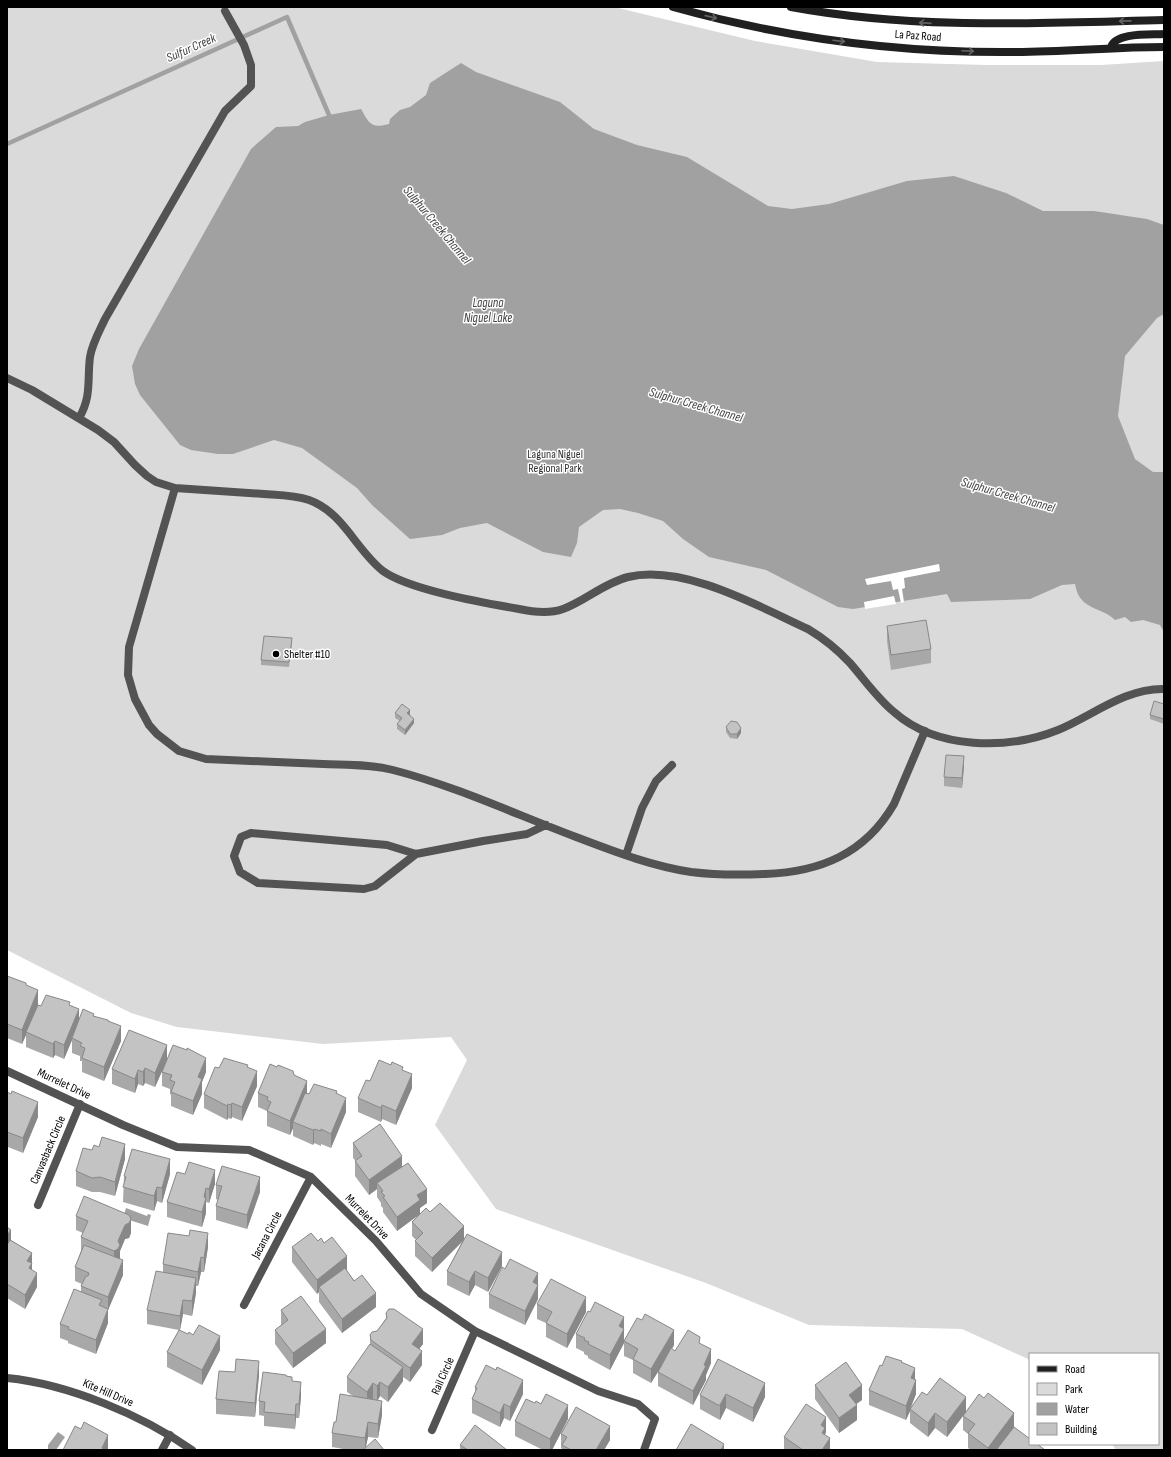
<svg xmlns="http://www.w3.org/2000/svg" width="1171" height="1457" font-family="'Sofia Sans Condensed',sans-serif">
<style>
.green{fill:#dadada}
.water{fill:#a1a1a1}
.pier{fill:#fff}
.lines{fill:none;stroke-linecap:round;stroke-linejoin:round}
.stream{stroke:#a1a1a1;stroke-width:4.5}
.service{stroke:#535353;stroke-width:8}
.minor{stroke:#535353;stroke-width:8}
.tertiary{stroke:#535353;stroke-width:8}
.secondary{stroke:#202020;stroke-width:8}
.wall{fill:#a8a8a8}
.shaded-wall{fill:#888}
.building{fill:#c3c3c3;stroke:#888}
.oneway{stroke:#636363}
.poi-dot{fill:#000;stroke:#fff;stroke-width:1.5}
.labels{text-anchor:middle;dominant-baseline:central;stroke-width:3;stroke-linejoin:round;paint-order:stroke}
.street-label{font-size:12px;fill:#000;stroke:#fff}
.park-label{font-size:12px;fill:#313131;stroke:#fff}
.poi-label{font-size:12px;fill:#000;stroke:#fff;text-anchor:start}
.water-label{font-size:13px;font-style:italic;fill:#424242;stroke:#fff}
</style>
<rect width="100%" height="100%" fill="#fff"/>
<path class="green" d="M7,7h607l141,34 122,21 109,3h115l63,-4v1389h-48l-4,-6h46v-90h-128v6l-68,-31 -153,-4 -103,-42 -210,-74 -61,-84 32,-65 -16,-23 -128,7 -146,-17 -46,-14 -124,-63z"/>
<path class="water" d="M461,63l15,9 84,30 34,27 43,16 50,12 81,49 24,3 37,-5 78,-23 47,-5 52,17 37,18h51l53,8 17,6v89l-7,4 -32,38 -7,60 17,43 18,13h11v160l-4,-7 -17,-5 -12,2 -6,-5 -10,3c-9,-10 -29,-11 -36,-24 -2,-3 -3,-8 -4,-12l-13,1 -32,14 -79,3 -4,-8 -94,15 -15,-2 -72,-37 -57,-13 -26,-18 -20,-18 -25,-8 -18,-4 -17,1 -24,17 -2,16 -6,14 -28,-5 -56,-29 -27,5 -18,7 -32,4 -38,-34 -15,-17 -55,-40 -28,-8 -41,14h-15l-27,-4 -11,-5 -40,-50 -5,-11 -3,-18 7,-17 112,-200 25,-22 22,-1 7,-4 24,-7 32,-6c8,14 10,20 28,15l1,-5 10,-9 10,-3 16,-12 4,-12z
M126,1208l21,8 1,-2 3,1 -3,11 -25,-8z
M58,1432l7,5 -9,13h-8v-5z"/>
<path class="pier" d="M939,564l1,7 -36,7 1,10 -3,1 2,13 -3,1 -3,-14 -5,1 -2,-9 -24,4 -2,-6z
M894,596l2,8 -31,5 -1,-7z"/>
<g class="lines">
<path class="stream" d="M7,144l280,-127 42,98 4,4"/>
<path class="service" d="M7,378l25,12 66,40 16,12 21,23 12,11 9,6 19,6c30,2 60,4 89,6 15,1 31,1 45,6 34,12 47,50 74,71 26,19 102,32 136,38 14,3 30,5 44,0 22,-8 41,-26 65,-32 56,-13 130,29 180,52 15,9 29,20 42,34 14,16 27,35 44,49 43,38 114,38 164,18 34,-14 67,-42 106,-41
M79,418c13,-22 8,-38 11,-61 2,-13 10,-27 15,-38l120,-208 26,-25v-21l-7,-20 -19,-34
M175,488l-46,159 -1,28 7,24 14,26 8,9 22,17 27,8c39,2 78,3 117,5 23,1 47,0 70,6 62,16 122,44 183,67 37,14 75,29 115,35 24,3 50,3 74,2 55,-2 100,-20 129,-70l31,-73
M416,854l-41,32 -11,3 -106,-6 -18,-11 -6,-16 7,-19 10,-4 136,12 29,9 67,-13 44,-7 19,-9
M626,855l16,-47 14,-27 16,-16"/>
<path class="minor" d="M7,1071l116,54 54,22 72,3 62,27 65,64 45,53 54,37 123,60 40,13 17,15 -11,31
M38,1205l42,-101
M244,1305l67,-128
M432,1430l43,-99
M162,1450l8,-15"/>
<path class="tertiary" d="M7,1378c61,6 135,37 185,72"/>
<path class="secondary" d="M673,7c111,31 225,46 340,45 51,0 101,-5 151,-5
M791,7c124,23 248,16 373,13
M1111,47c5,-15 40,-12 53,-13"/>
</g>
<path class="wall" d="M887,626l44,23v14l-40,7 -4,-29z
M292,643l-3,24 -28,-2v-5z
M1164,704v20l-14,-5v-4z
M395,713l15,2 4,8 -9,12 -8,-6v-5l3,-3 -5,-3z
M726,727l15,6 -4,6 -7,-1 -4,-6z
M964,766l-2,22 -18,-2v-9z
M7,976l19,9 12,20 3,1 29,-1 9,16 15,-5 14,6 13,19 -17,40 -22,-9v-11h-2v-5l-8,-3v-13l-8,19 -9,-4 -2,3 -27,-11v-12l-4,9 -15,-6z
M167,1060l-12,27 -10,-4 -2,3 -5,-2 -3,9 -23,-9v-15z
M219,1068h29l9,18 -15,35 -10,-4 -1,2 -3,-1 -1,2 -23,-12v-14z
M403,1070l9,18 -16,37 -14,-6 -1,3 -23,-10v-14l12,-17z
M162,1072h44l-4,10v12l-9,21 -22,-9v-11l-1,-1v-5l-8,-3z
M294,1075l13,18 2,1h28l9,18 -15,36 -10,-4v2l-7,-3 -1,2 -20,-9v-8l-3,7 -23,-9v-15l-9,-4v-14z
M7,1092l31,25 -15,36 -15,-6v6l-1,3z
M353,1143l49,23 25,37 -7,5v5l10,-1 34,28 38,26 -14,26 -13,-7 -6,11 -22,-11v-14l16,-31 -31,32 -17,-16v-15l1,-1 -4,-4v-14l5,-6 -20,15 -14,-19v-4l-2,-2v-3l-4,-6v-8l-8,6 -14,-19v-15h1l-3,-3z
M125,1159l-10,37 -15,-4h-8l-16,-6v-15z
M170,1174l-8,29 -5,-2 -3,10 -31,-9 1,-26z
M215,1184l-6,19 -3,-1v11l-4,14 -35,-10v-15z
M216,1185l44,7 -13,37 -31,-9v-14l2,-6 -2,-1z
M76,1216l55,17 -2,5 -4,1 -5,12v8l3,16 -15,35v13l-12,31 -28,-11v-2l-8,-3v-14l21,-32v-6l1,-2 -7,-3v-14l6,-16v-14l2,-4 -7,-3z
M7,1227l4,13 21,13v17l5,17 -12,22 -18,-11z
M318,1241l6,2 52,64 -34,26 -23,-31v-10l-2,2 -25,-32v-15z
M208,1247l-4,25h-3l-3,14h-2v7l-4,23 -9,-2 -3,16h-1l41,20 -18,35 -35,-18v-15l12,-22 -32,-6v-14l16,-38v-8z
M505,1269l33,4v26l-13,26 -36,-17v-14z
M537,1304l49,8 -19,36 -21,-11v-14l-9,-4z
M281,1310l45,33 -33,25 -18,-24v-14l6,-5z
M590,1312l34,5v26l-14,27 -22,-12v-2l-4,-2v-2l-8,-4v-14z
M386,1313l37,31 -4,5 3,16 -12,17 -7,-5v4l-15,21 -8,-6 -2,4 4,15 -4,23 -10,-1 -2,10 18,3h-35l-17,-3v-14l4,-11 17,-26 -6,-4v-15l23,-32v-10l7,-4 9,-13z
M624,1341l50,4 -2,4 3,2 25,-8 11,20 -5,12v5l-13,25 -35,-19v-14l-7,11 -18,-10v-13l-9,-4z
M718,1359l47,38 -12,25 -27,-14 -6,12 -2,-1 -18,-10v-14z
M902,1362l13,17 1,15 -5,13 16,-12 39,16 48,16 31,23h-74l-3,-2v-14l-5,-4v-14l-16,21 -12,-9 -7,9 -18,-14v-12l-4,9 -37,-15v-15l13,-24z
M259,1375l-4,42 -39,-3v-15z
M286,1376l6,5 9,15 -2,22h-3l-1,11 -31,-3v-10l-5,-1v-14z
M815,1385l47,15 -6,4 1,16 -18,13 -24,-34z
M475,1387l48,7 -13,27 -6,-3 -4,9 -28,-14v-14l3,-7z
M568,1419l-16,31h-9l-28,-14v-15z
M826,1432l-1,3 5,15h-46v-13z
M561,1434l49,6 -6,10h-42v-1l-1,-1z
M460,1445l47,5h-47z"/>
<path class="shaded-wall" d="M410,710v5l-3,3v-5z
M414,719v4l-9,12v-5z
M741,728v5l-4,6v-5z
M964,756v10l-2,22v-10z
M38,990v15l-11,28 -1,-1v3l-4,9v-14z
M79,1009v15l-7,14v2l-8,19v-14z
M121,1026v15l-17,40v-14z
M55,1041v14l-2,3v-14z
M167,1045v15l-12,27v-14z
M206,1058v14l-4,10v12l-9,21v-14l5,-24z
M145,1068v15l-2,3v-14z
M138,1070v14l-3,9v-14z
M257,1071v15l-15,35v-14z
M412,1074v14l-16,37v-14z
M307,1081v14l-14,27v6l-3,7v-14z
M346,1098v14l-15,36v-14z
M38,1102v15l-15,36v-15z
M232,1103v14l-1,2v-14z
M228,1104v14l-1,2v-14z
M382,1105v14l-1,3v-14z
M314,1129v14l-1,2v-15z
M8,1139v14l-1,3v-14z
M125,1144v15l-10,37v-14z
M402,1156v14l-25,13v6l-8,6v-15z
M170,1159v15l-8,29v-15z
M215,1170v14l-6,19v-14z
M260,1177v15l-13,37v-14z
M157,1187v14l-3,10v-15z
M206,1188v25l-4,14v-15l2,-15z
M427,1189v14l-7,5v6l-23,17v-14l20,-22z
M131,1219v14l-2,5 -4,1 -5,12v9l-6,5v-14l11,-26z
M464,1226v14l-32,32v-14z
M11,1230v15l-4,4v-14z
M208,1233v14l-4,25v-14z
M502,1252v14l-14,26v-14z
M32,1253v25l-5,-17z
M347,1256v15l-28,16v5l-2,2v-14z
M201,1257v15l-3,14v-14z
M123,1260v15l-15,35v13l-12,31v-14l12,-30v-13z
M475,1271v14l-6,11v-14z
M37,1273v14l-12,22v-14z
M538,1273v26l-13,26v-14l8,-29z
M196,1278v15l-4,23v-15z
M376,1293v14l-34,26v-14z
M586,1297v15l-19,36v-14z
M183,1300v14l-3,16v-14z
M624,1317v26l-14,27v-15l9,-29z
M326,1329v14l-33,25v-15z
M423,1329v15l-11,14v-14z
M674,1330v15l-23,38v-14z
M220,1336v14l-18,35v-15z
M711,1349v14l-5,12v5l-13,25v-14z
M422,1351v14l-12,17v-14z
M259,1361v14l-4,42v-14z
M403,1367v14l-15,21v-15z
M915,1368v14l1,-2v14l-6,15v2l-4,9v-14l5,-28z
M523,1380v14l-13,27v-14z
M301,1382v14l-2,22v-14z
M380,1382v14l-3,5v-15z
M373,1383v15l-6,8v-14z
M765,1383v14l-12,25v-14z
M862,1385v15l-13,9v-14z
M726,1394v14l-6,12v-15z
M966,1397v15l-19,25v-15z
M382,1401v14l-4,23v-14z
M296,1404v14l-1,11v-14z
M504,1404v14l-4,9v-14z
M568,1405v14l-16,31h-2v-11z
M857,1405v15l-18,13v-15z
M935,1413v15l-7,9v-14z
M1014,1413v14l-17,23h-9v-2z
M826,1417v15l-1,2v8l-3,5 -1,-22z
M368,1422v15l-3,13v-12z
M610,1426v14l-6,10h-8z
M108,1435v15h-6v-2z
M830,1438v12h-8z
M724,1444v6h-3z"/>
<path class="building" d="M926,620l5,29 -40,6 -4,-29z
M264,636l28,2 -3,24 -28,-2z
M1154,701l10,3v15l-14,-4z
M402,704l8,6 -3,3 7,6 -9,11 -8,-6 5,-6 -7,-5z
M731,721l6,1 4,6 -4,6h-7l-4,-7z
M946,755l18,1 -2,22 -18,-1z
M7,976l19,7v2l12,5 -16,40 -15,-6z
M46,995l24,7 -1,3 10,4 -15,36 -9,-4 -2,3 -27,-12 12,-27 3,1z
M83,1009l11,5 -1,2 15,4v1l13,5 -17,41 -22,-9 3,-10 -5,-2 2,-3 -10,-5z
M129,1030l38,15 -12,28 -10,-5 -2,4 -5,-2 -3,9 -23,-10z
M173,1045l14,5v-2l19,10 -8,19 4,2 -9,22 -22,-9 4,-10 -5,-2 2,-5 -10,-3z
M224,1058l24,7 -1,2 10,4 -15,36 -10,-4 -1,2 -3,-1 -1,2 -23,-12 11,-27 4,1z
M379,1060l12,5 1,-3 11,5 -1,3 10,4 -16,37 -14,-6 -1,3 -23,-10 8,-18 4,1z
M270,1064l7,3 1,-2 15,6 1,4 13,6 -17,40 -23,-10 4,-9 -4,-2 1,-3 -10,-4z
M314,1084l23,7 -1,2 10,5 -15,36 -10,-5v2l-7,-2 -1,1 -20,-8 12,-29 4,1z
M12,1091l26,11 -15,36 -16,-6v-40l4,2z
M380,1124l22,32 -33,24 -14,-19 7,-5 -9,-13z
M102,1137l23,7 -10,38 -15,-5 -8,1 -16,-7 7,-23 9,2 2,-5 5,2z
M132,1149l38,10 -8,29 -5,-1 -3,9 -31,-9 3,-10 -2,-1z
M189,1162l26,8 -6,19 -3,-1 -2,9 2,1 -4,14 -35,-10 10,-30 8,2z
M408,1163l19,26 -10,6 3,5 -23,17 -14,-20 2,-1 -4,-4 2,-1 -6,-8z
M222,1166l38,11 -13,38 -31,-9 6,-20 -6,-1z
M84,1196l45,19 2,4 -2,4 -4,2 -7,16 2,4 -2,4 -4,2 -33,-14 7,-16 -12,-5z
M440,1203l24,23 -32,32 -17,-17 8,-8 -11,-11 14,-14 4,4z
M7,1227l4,3 -4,5z
M190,1230l18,3 -4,25 -3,-1 -3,15 -35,-8 5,-31 21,3z
M311,1233l7,8 3,-3 3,5 8,-6 15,19 -30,24 -25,-33z
M467,1234l35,18 -14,26 -13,-7 -6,11 -22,-11z
M10,1240l22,13 -5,8 5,2 -3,5 8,5 -12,22 -18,-11v-39z
M84,1245l39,15 -15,37 -27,-11 5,-10h2l1,-3 -14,-6z
M510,1259l28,14 -5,9 5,3 -13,26 -36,-17 13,-27 3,2z
M345,1268l9,13 8,-6 14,18 -34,26 -23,-32z
M156,1271l40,7 -4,23 -9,-1 -3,16 -33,-6z
M551,1279l35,18 -19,37 -21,-11 6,-11 -15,-8z
M74,1289l28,11 -3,5 9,4 -12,31 -28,-11 1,-2 -9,-3z
M301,1296l25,33 -33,24 -18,-23 13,-10 -7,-10z
M595,1302l29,15 -5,9 5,3 -14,26 -22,-11 1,-2 -5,-2 1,-2 -9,-4 12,-23 2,1z
M389,1309h5l29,20 -11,15 10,7 -12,17 -39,-28 -1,-5 2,-3 5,-1 10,-13 -1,-5z
M645,1314l29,16 -23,39 -18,-10 5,-10 -14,-8 13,-23 5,2z
M199,1325l21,11 -18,34 -35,-18 12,-22 9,4 1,-2 4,3z
M688,1330l12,7 -1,6 12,6 -7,16 2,1 -13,25 -35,-19 13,-24 4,3z
M370,1344l33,23 -15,20 -8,-5 -3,4 -4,-3 -6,9 -20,-15z
M886,1356l16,5 -1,1 14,6 -4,10 5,2 -10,26 -37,-16 11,-25 2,1z
M236,1359l23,2 -4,42 -39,-4 3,-28 16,1z
M718,1359l47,24 -12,25 -27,-14 -6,11h-2l-18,-10z
M846,1362l16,23 -13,10 8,10 -18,13 -24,-33z
M486,1365l10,5 1,-3 26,13 -13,27 -6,-3 -4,9 -28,-14 5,-11 -2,-1z
M263,1372l23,3v1l6,1v4l9,1 -2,22h-3l-1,11 -31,-3 1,-10 -6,-1z
M940,1378l26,19 -19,25 -12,-9 -7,10 -18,-14 12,-17 5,3z
M988,1393l26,20 -26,35 -20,-15 7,-9 -12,-8 16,-22 5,4z
M340,1394l42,7 -4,23 -10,-2 -3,16 -33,-5 2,-11h2z
M546,1394l22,11 -18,34 -35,-18 11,-22 9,4 1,-2 5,3z
M806,1404l20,13 -5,8 4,3 -3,5 8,5 -8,12h-19l-19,-13z
M576,1407l34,19 -14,24h-25l-9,-5 5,-8 -6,-3z
M84,1422l24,13 -6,13 3,2h-42l12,-24 6,3z
M691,1424l33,20 -3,6h-45z
M475,1425l32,25h-39l-8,-5z
M1014,1427l16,12v5h7l8,6h-47l-1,-1z
M375,1439l9,11h-21z"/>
<defs><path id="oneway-shaft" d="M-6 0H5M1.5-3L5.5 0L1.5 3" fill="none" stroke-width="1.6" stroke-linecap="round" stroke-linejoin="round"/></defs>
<g class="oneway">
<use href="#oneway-shaft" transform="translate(711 17) rotate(13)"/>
<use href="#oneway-shaft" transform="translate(1125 21) rotate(179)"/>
<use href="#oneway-shaft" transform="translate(925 23) rotate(-176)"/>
<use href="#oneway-shaft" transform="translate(839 41) rotate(7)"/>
<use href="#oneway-shaft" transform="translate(968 51) rotate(2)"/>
</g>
<circle class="poi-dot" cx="276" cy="654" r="4"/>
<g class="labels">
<g class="street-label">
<text transform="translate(918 36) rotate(4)">La Paz Road</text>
<text transform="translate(64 1084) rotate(25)">Murrelet Drive</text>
<text transform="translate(48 1150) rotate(-67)">Canvasback Circle</text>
<text transform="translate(367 1217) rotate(46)">Murrelet Drive</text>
<text transform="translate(267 1235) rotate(-62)">Jacana Circle</text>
<text transform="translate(443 1376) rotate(-66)">Rail Circle</text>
<text transform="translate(108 1393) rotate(23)">Kite Hill Drive</text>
</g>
<g class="park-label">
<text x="555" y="454">Laguna Niguel<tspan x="555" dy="14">Regional Park</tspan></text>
</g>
<g class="poi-label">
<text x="284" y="654">Shelter #10</text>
</g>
<g class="water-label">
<text transform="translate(191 48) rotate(-24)">Sulfur Creek</text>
<text transform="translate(437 225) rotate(50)">Sulphur Creek Channel</text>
<text x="488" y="303">Laguna<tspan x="488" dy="15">Niguel Lake</tspan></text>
<text transform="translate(696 405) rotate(16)">Sulphur Creek Channel</text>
<text transform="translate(1008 495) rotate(16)">Sulphur Creek Channel</text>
</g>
</g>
<rect width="1171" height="1457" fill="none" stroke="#000000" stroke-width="16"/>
<rect x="1029" y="1353" width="130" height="92" fill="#ffffff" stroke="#999999"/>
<rect x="1037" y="1366" width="20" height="6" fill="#202020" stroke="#999999"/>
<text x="1065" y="1373" font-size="12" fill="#000000">Road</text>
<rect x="1037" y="1383" width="20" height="12" fill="#dadada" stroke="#999999"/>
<text x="1065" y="1393" font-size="12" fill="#000000">Park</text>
<rect x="1037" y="1403" width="20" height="12" fill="#a1a1a1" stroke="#999999"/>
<text x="1065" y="1413" font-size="12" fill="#000000">Water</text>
<rect x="1037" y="1423" width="20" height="12" fill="#c3c3c3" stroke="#999999"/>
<text x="1065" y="1433" font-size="12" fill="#000000">Building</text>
</svg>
